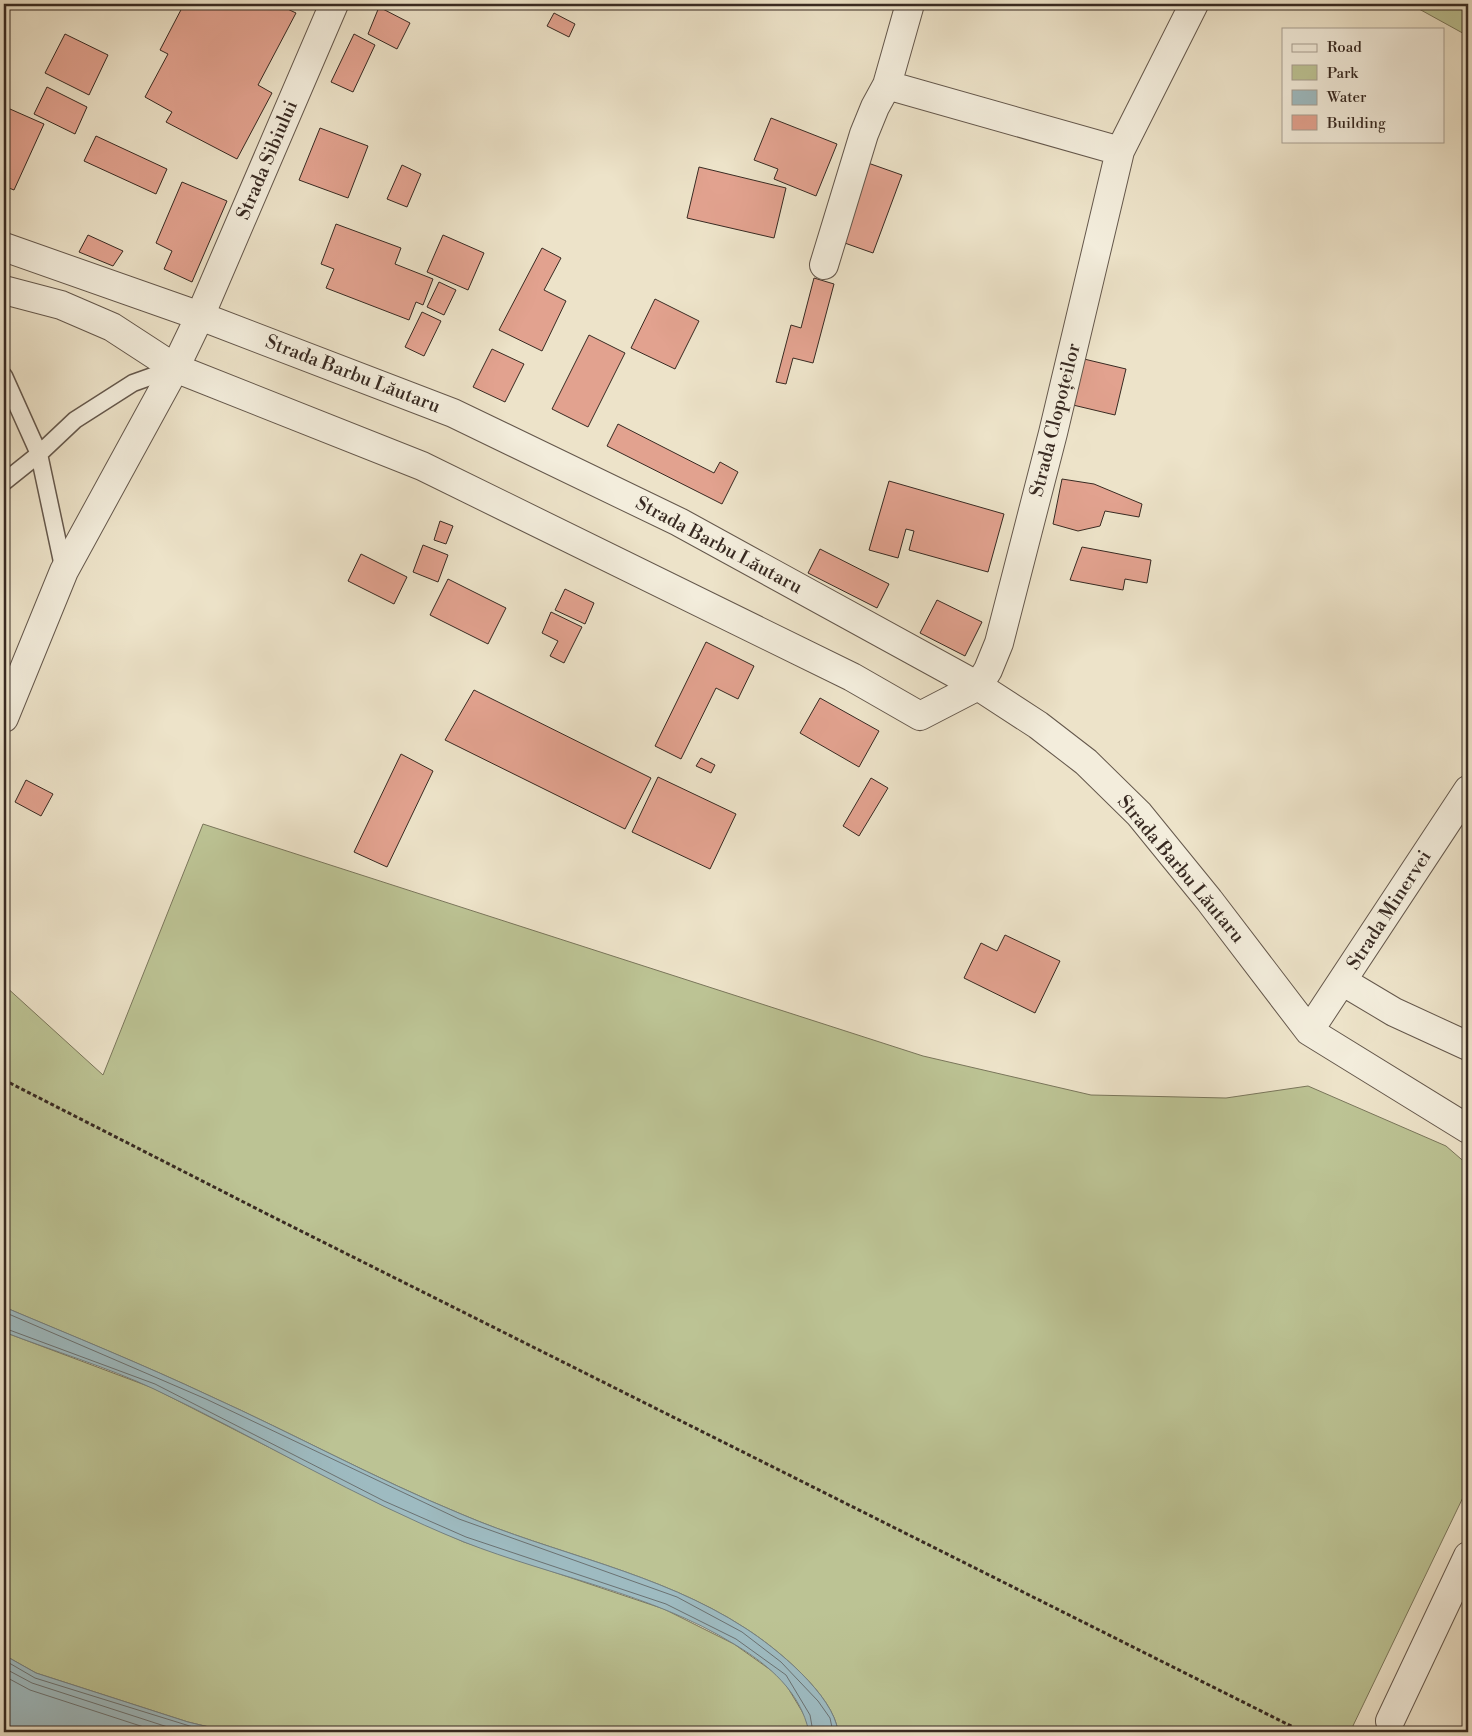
<svg xmlns="http://www.w3.org/2000/svg" width="1472" height="1736" font-family="'Libre Bodoni',serif">
<style>
.green{fill:#bcc394;stroke:#7a765b}
.water{fill:#9ebbc1;stroke:#758181}
.lines{fill:none;stroke-linecap:round;stroke-linejoin:round}
.shore{stroke:#6b7272;stroke-width:1}
.building{fill:#e2a28f;stroke:#382a22}
.service-casing{stroke:#65584c;stroke-width:19}
.minor-casing{stroke:#65584c;stroke-width:30}
.path{stroke:#382a22;stroke-width:3;stroke-dasharray:4 2.5;stroke-linecap:butt}
.service{stroke:#f3eddc;stroke-width:16}
.minor{stroke:#f3eddc;stroke-width:28}
.labels{text-anchor:middle;dominant-baseline:central;stroke-width:4.5;stroke-linejoin:round;paint-order:stroke}
.street-label{font-size:19px;fill:#382a22;stroke:#f3eddc}
</style>
<rect width="100%" height="100%" fill="#ede3c9"/>
<filter id="stains"><feTurbulence type="fractalNoise" baseFrequency=".004" numOctaves="4"/><feColorMatrix values="0 0 0 0 .2 0 0 0 0 .09 0 0 0 0 .02 0 0 0 .5 -.17"/></filter>
<radialGradient id="worn" r=".72"><stop offset=".6" stop-color="#630" stop-opacity="0"/><stop offset="1" stop-color="#630" stop-opacity=".3"/></radialGradient>
<path class="green" d="M1410,4h58v32z
M203,824l720,232 168,39 135,3 82,-12 138,60 22,19v322l-118,245h-512c-4,-37 -63,-85 -93,-104 -86,-56 -191,-74 -284,-114 -85,-35 -167,-80 -251,-118 -68,-32 -138,-60 -206,-89v-322l99,90z
M4,1332l149,56 229,117 82,37 200,67 70,35 48,34 24,40 3,14h-579l-42,-10 -152,-49 -32,-18z"/>
<path class="water" d="M4,1307c69,29 138,57 206,89 84,38 166,83 251,118 93,40 198,58 284,114 30,19 89,67 93,104h-29c-9,-41 -40,-67 -75,-88 -83,-51 -181,-67 -270,-102 -107,-43 -206,-104 -310,-153 -47,-22 -101,-38 -150,-57z
M4,1655l32,18 152,49 42,10h-226z"/>
<g class="lines">
<path class="shore" d="M4,1312l202,87 253,120 218,78 65,35 39,30 37,39 12,17 3,14
M4,1328l151,56 229,117 82,36 200,67 70,35 50,36 24,40 3,17
M4,1660l31,18 174,54
M4,1668l28,15 151,49
M4,1676l26,14 129,42"/>
</g>
<path class="building" d="M184,4h93l19,9 -38,72 14,8 -35,66 -71,-37 6,-10 -27,-15 23,-43 -8,-4z
M379,7l31,16 -13,26 -29,-15z
M554,13l21,11 -6,13 -22,-11z
M65,34l43,21 -19,40 -44,-22z
M354,34l21,11 -22,47 -22,-10z
M47,87l40,20 -12,27 -41,-20z
M10,109l34,15 -30,66 -10,-4v-63z
M771,118l66,26 -21,52 -42,-17 4,-10 -24,-9z
M320,128l48,18 -20,52 -49,-18z
M96,136l71,33 -11,25 -72,-33z
M868,163l34,12 -29,78 -34,-12z
M402,165l19,9 -14,33 -20,-8z
M699,167l87,21 -12,50 -87,-20z
M182,182l45,19 -35,81 -28,-13 8,-18 -16,-8z
M336,224l65,24 -6,16 38,15 -10,26 -7,-3 -7,18 -83,-32 8,-19 -13,-5z
M88,235l35,16 -10,15 -34,-14z
M443,235l41,18 -16,37 -41,-18z
M542,248l19,10 -17,32 22,11 -24,50 -43,-21z
M814,278l20,6 -21,79 -20,-5 -7,26 -10,-2 15,-57 10,3z
M439,282l17,8 -12,25 -17,-8z
M655,299l44,22 -24,48 -44,-21z
M422,312l19,9 -17,35 -19,-9z
M589,335l36,18 -37,74 -36,-18z
M492,349l32,15 -19,38 -32,-15z
M1084,359l42,10 -11,46 -42,-10z
M618,424l96,49 6,-11 18,10 -16,32 -115,-58z
M1062,479l32,5 48,20 -3,13 -34,-6 -5,15 -22,5 -25,-7z
M889,481l115,33 -16,58 -79,-22 5,-19 -8,-2 -8,29 -29,-8z
M440,521l13,5 -7,18 -12,-4z
M423,545l25,10 -10,27 -25,-10z
M1082,547l69,13 -4,23 -22,-4 -2,11 -53,-10z
M820,549l69,35 -12,24 -69,-35z
M361,554l46,23 -13,27 -46,-23z
M448,579l58,29 -18,36 -58,-29z
M565,589l29,14 -9,21 -30,-14z
M937,600l45,22 -17,34 -45,-23z
M551,612l31,15 -18,36 -14,-7 8,-15 -16,-8z
M706,642l48,24 -16,33 -22,-11 -35,71 -26,-13z
M474,690l177,88 -26,51 -180,-89z
M820,698l59,33 -20,36 -59,-34z
M401,754l32,17 -46,96 -33,-15z
M701,758l14,7 -4,8 -15,-7z
M658,777l78,37 -26,55 -78,-37z
M871,778l17,10 -29,48 -16,-10z
M26,780l27,14 -12,22 -26,-14z
M1005,935l55,26 -25,52 -71,-35 17,-35 16,8z"/>
<g class="lines">
<g class="service-casing">
<path id="service" d="M4,376l35,78 25,117
M4,482l35,-28 36,-34 58,-37 42,-15"/>
</g>
<g class="minor-casing">
<path id="minor" d="M887,85l233,66
M4,247l196,69 253,97 226,109 299,164 60,39 48,37 53,52 70,86 100,131 159,98
M824,265l40,-131 11,-27 12,-22 23,-81
M4,290l57,15 51,22 63,41 247,98 430,211 68,39 58,-30 10,-16 11,-27 54,-210 67,-282 74,-147
M4,718l60,-147 111,-203 25,-52 134,-312
M1342,981l52,31 74,34
M1309,1031l159,-241
M1390,1721l78,-165"/>
</g>
<path class="path" d="M4,1080l265,135 1034,517"/>
<use href="#service" class="service"/>
<use href="#minor" class="minor"/>
</g>
<g class="labels">
<g class="street-label">
<text transform="translate(267 160) rotate(-67)">Strada Sibiului</text>
<text transform="translate(353 374) rotate(21)">Strada Barbu Lăutaru</text>
<text transform="translate(1055 420) rotate(-76)">Strada Clopoțeilor</text>
<text transform="translate(719 545) rotate(28)">Strada Barbu Lăutaru</text>
<text transform="translate(1181 869) rotate(50)">Strada Barbu Lăutaru</text>
<text transform="translate(1389 910) rotate(-57)">Strada Minervei</text>
</g>
</g>
<rect width="1472" height="1736" fill="none" stroke="#ede3c9" stroke-width="20"/>
<rect x="5" y="5" width="1462" height="1726" fill="none" stroke="#382a22" stroke-width="2.5"/>
<rect x="10" y="10" width="1452" height="1716" fill="none" stroke="#382a22"/>
<rect x="1282" y="28" width="162" height="115" fill="#f3eddc" stroke="#a89f92"/>
<rect x="1292" y="44" width="25" height="8" fill="#f3eddc" stroke="#a89f92"/>
<text x="1327" y="52" font-size="15" fill="#382a22">Road</text>
<rect x="1292" y="65" width="25" height="15" fill="#bcc394" stroke="#a89f92"/>
<text x="1327" y="78" font-size="15" fill="#382a22">Park</text>
<rect x="1292" y="90" width="25" height="15" fill="#9ebbc1" stroke="#a89f92"/>
<text x="1327" y="102" font-size="15" fill="#382a22">Water</text>
<rect x="1292" y="115" width="25" height="15" fill="#e2a28f" stroke="#a89f92"/>
<text x="1327" y="128" font-size="15" fill="#382a22">Building</text>
<rect width="100%" height="100%" filter="url(#stains)"/>
<rect width="100%" height="100%" fill="url(#worn)"/>
</svg>
